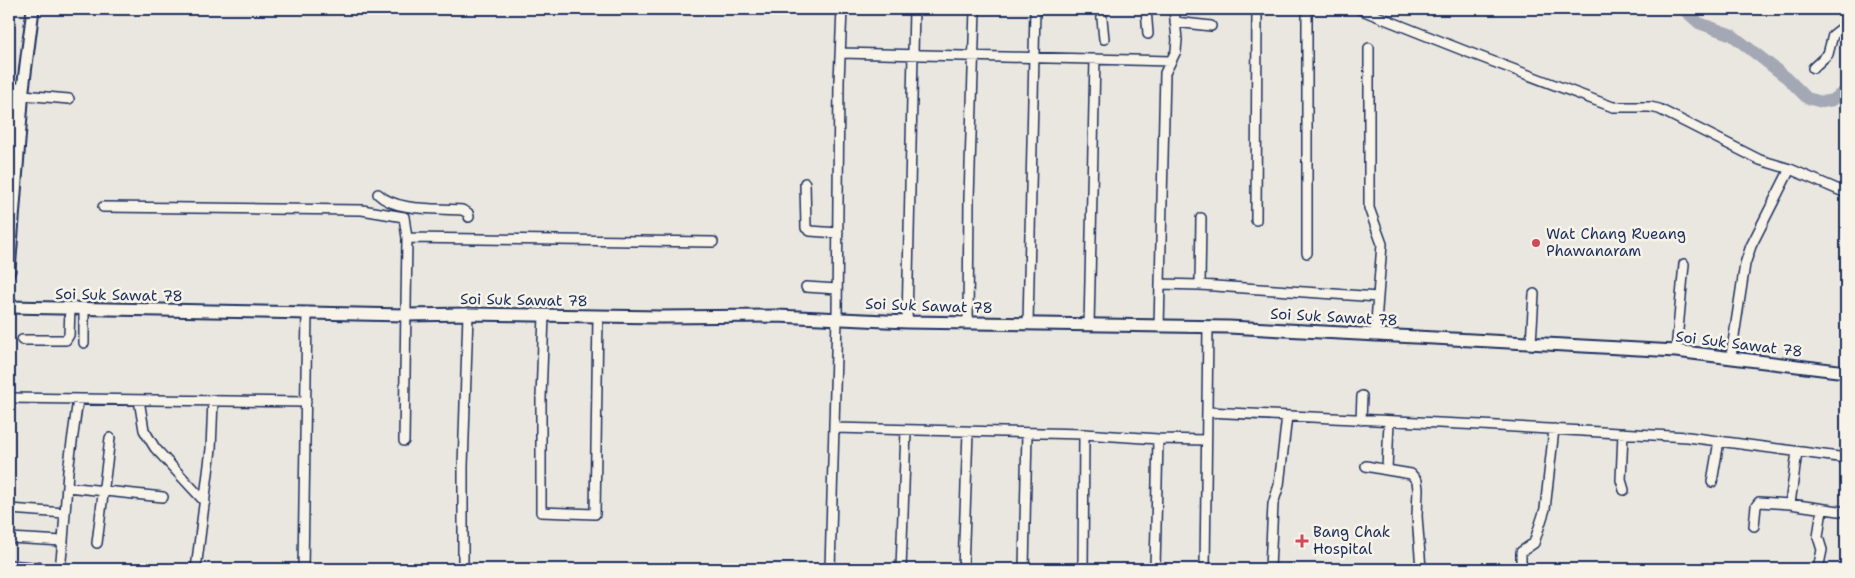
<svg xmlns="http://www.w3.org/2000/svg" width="1855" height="578" font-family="'Shantell Sans',sans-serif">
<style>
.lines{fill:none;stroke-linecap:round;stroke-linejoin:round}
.river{stroke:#a3a8b4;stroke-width:12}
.street-casing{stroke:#1b2f5e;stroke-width:12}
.secondary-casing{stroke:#1b2f5e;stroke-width:15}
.street{stroke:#f7f3e8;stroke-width:9}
.secondary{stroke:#f7f3e8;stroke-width:11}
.poi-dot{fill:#d1495b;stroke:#f7f3e8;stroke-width:2}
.labels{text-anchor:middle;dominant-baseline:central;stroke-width:5;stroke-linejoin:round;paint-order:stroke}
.poi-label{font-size:15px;fill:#1b2f5e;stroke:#f7f3e8;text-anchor:start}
.street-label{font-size:15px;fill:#1b2f5e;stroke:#f7f3e8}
</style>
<rect width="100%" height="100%" fill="#eae7e0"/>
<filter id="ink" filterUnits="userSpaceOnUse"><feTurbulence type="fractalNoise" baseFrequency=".02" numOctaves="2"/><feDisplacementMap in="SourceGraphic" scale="10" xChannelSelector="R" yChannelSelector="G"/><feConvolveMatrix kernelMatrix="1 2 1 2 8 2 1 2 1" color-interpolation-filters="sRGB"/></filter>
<g filter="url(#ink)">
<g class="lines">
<path class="river" d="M1683,9l16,14 33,12 55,43 20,20 15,4 11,-2 13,-10"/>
<g class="street-casing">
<path id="street" d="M1101,9l3,30
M1146,9l2,25
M1359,9l106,42 148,56h37l9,2 101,51 30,9
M1175,22l36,4
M1369,48v160l13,36 -7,91
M841,53l330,8
M1813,68l15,-14 5,-19 13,-10
M9,87l14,2
M23,95l46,4
M805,183l1,45 4,3 28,2
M378,194c18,18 60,14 84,16l6,3 1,4
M103,207l259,3 42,7 3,21 -3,203
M1256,220l1,-211
M407,238l306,4
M1307,253v-244
M1160,284l40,1 178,12
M1200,285l1,-67
M806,287l31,2
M544,315l-3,83v114l54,2 3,-198
M907,322l7,-313
M968,323l1,-125 6,-189
M1028,324l7,-315
M1089,325l6,-266
M1159,327l6,-254 11,-22 1,-11 -3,-31
M22,340h44l3,-5 1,-26
M84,343v-34
M1531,343l3,-49
M1676,351l8,-87
M1731,356l14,-92 6,-18 39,-77 56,24
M9,398l297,4
M139,400l5,30 11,18 50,54
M1207,412l274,13 207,12 158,21
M1361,420l1,-24
M1389,421l-2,49 24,4 6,7 1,8 -1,27 4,53
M834,428l250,6 74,5 48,1
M1623,433l-2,47 3,10
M1797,452l-7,52 56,8
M1366,466l21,4
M1712,482l7,-41
M67,487l96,10
M9,509l56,4
M1754,526l2,-20 3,-4 31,2
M9,538l54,3
M97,543l13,-105
M9,565l45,4
M60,569l3,-28 5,-70 10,-72
M196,569l15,-120 2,-49
M303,569l4,-257
M463,569v-103l5,-152
M830,569l7,-251 2,-237 3,-72
M901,569l5,-139
M963,569l5,-137
M1024,569l3,-136
M1083,569l1,-135
M1155,569l3,-130
M1205,569l3,-242
M1270,569l3,-65 6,-19 8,-69
M1521,569v-17l13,-9 11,-34 9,-80
M1818,569l4,-19 -4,-13 4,-28"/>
</g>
<g class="secondary-casing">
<path id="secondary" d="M9,271l14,-182 10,-80
M9,307l397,8 62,-1 193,3 116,-1 130,6 322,5 447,24 170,21"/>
</g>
<use href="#street" class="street"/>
<use href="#secondary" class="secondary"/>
</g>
</g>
<g class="poi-dot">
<circle cx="1536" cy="243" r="5"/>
<path d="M1299.5 533.5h5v5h5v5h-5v5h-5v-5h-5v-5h5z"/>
</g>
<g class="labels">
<g class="poi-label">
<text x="1546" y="234">Wat Chang Rueang<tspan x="1546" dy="17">Phawanaram</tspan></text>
<text x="1313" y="532">Bang Chak<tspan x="1313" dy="17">Hospital</tspan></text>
</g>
<g class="street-label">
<text transform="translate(119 295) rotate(1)">Soi Suk Sawat 78</text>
<text transform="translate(524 300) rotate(1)">Soi Suk Sawat 78</text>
<text transform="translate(929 306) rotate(2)">Soi Suk Sawat 78</text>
<text transform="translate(1334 317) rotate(3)">Soi Suk Sawat 78</text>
<text transform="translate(1739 344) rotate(7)">Soi Suk Sawat 78</text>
</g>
</g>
<rect width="1855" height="578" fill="none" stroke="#f7f3e8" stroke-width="30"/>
<rect x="15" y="15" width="1825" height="548" fill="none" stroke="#1b2f5e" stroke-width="2" filter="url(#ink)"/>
</svg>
